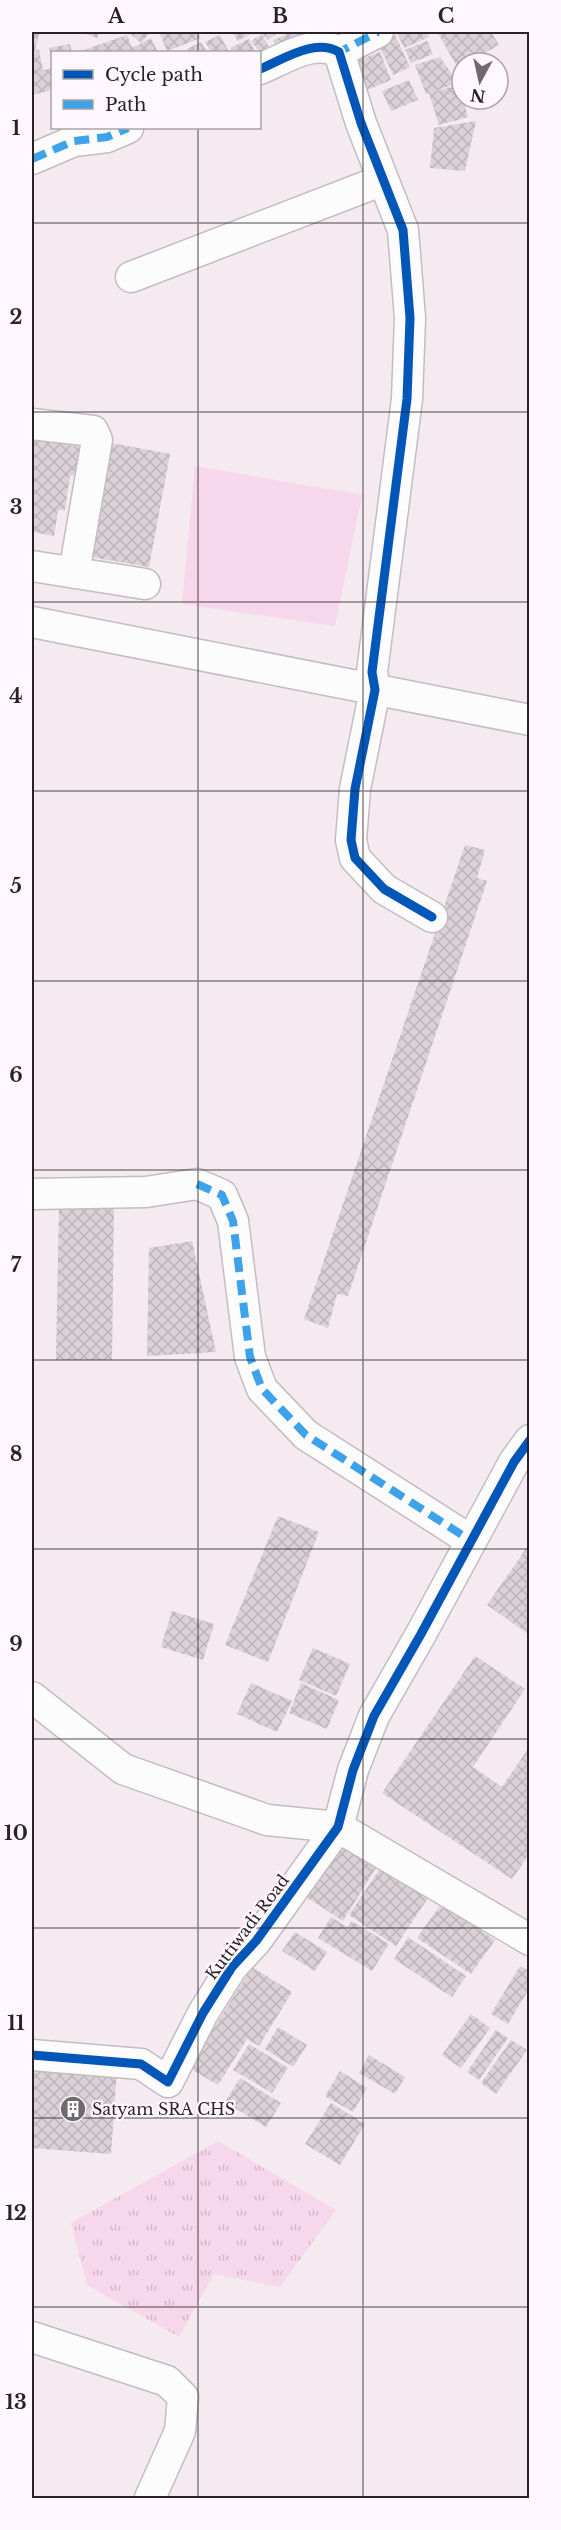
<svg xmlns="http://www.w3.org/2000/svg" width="561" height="2530" font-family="'Libre Baskerville',serif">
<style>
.green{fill:#f7d7ec}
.park{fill:url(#park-tufts)}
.building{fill:url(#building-cross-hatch)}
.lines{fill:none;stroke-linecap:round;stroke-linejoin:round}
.minor-casing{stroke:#c4bcc1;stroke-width:33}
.minor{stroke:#fdfcfd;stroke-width:30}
.quiet{stroke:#3ea2eb;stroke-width:8;stroke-dasharray:15 8;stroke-linecap:butt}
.cycleway-casing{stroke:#fef7fb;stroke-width:13}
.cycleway{stroke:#0057b8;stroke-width:9}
.grid{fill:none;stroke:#292327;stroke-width:1.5;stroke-opacity:0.55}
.labels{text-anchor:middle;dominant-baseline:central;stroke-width:4.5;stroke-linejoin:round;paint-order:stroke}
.street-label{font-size:16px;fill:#292327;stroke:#fef7fb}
.poi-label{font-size:16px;fill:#292327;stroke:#fef7fb;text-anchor:start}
.neatline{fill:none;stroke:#292327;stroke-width:2}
.grid-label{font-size:20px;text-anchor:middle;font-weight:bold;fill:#292327}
</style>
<defs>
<pattern id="park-tufts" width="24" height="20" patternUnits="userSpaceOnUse" patternTransform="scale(1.5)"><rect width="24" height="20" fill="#f7d7ec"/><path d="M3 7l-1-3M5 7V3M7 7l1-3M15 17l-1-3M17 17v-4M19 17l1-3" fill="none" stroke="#d4b8ca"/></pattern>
<pattern id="building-cross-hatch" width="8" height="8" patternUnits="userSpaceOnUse" patternTransform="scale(1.5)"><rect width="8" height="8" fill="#dad2d7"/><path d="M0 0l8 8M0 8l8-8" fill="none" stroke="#bbb4b9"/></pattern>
</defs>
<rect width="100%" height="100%" fill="#f4eaf0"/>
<path class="green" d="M195,466l167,29 -27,131 -153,-22z"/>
<path class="park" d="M218,2141l118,69 -56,77 -66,-13 -35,63 -92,-52 -16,-62z"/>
<path class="building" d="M32,32h8l-5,18h4l4,20 9,-2v22l-20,5z
M80,32h19l-2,6z
M128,32h23l-10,11z
M159,32h39l3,6 -34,13z
M232,32h22l-16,9z
M261,32h18l-11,8z
M292,32h30l2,4 -44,19 -7,-15z
M400,32h27l2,5 -25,11 -7,-15z
M437,32h54l8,13 -32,18h-5l-4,5z
M262,34l13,24 -15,-2v-4l-9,-11z
M127,35l7,17h-56z
M220,35l9,17h-18l-6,-10z
M395,35l15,32 -17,8 -15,-32z
M151,38l7,14h-23l-3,-4z
M249,39l6,13h-22l-3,-4z
M427,41l6,13 -22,9 -6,-13z
M201,42l6,10h-18l-2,-3z
M70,44l2,8h-20v8l-3,-12z
M380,52l11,28 -26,11 -11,-29z
M440,57l18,26 -25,9 26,-7 9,32 -29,8 -10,-32 -3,1 -11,-29z
M409,80l9,20 -27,11 -9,-20z
M476,121l-11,50 -35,-3 4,-40z
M32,439l50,8 -5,29 -7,-1 -5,35h-7l-4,26 -22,-4z
M106,442l64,12 -21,113 -64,-11z
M465,845l20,5 -8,28 10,3 -139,415 -11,-2 -9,34 -24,-9z
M59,1206l55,1 -2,153h-56z
M192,1241l24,111 -69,4 2,-108z
M278,1516l41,16 -51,130 -43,-17z
M530,1543v92l-43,-30z
M172,1611l42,13 -11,36 -42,-13z
M313,1648l37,16 -14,32 -37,-16z
M475,1656l50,33 -52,78 29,20 28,-41v107l-18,26 -130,-86z
M251,1683l41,18 -15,31 -40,-18z
M301,1683l38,17 -12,29 -38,-16z
M340,1845l36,23 -33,53 -37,-24z
M383,1864l47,31 -34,51 -47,-31z
M441,1904l54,36 -24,34 -54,-36z
M331,1917l16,10 5,-6 37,23 -17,27 -54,-33z
M295,1932l32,20 -12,19 -33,-20z
M408,1937l58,39 -14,21 -58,-38z
M520,1966l10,5v16l-22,37 -17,-10z
M252,1967l40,25 -33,54 -12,-7 -29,46 -29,-17z
M471,2014l19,14 -29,40 -19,-13z
M278,2027l29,18 -14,22 -28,-18z
M496,2030l12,8 -29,42 -12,-8z
M511,2040l16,10 -31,44 -15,-11z
M249,2044l39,24 -16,25 -39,-23z
M369,2055l36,22 -10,17 -36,-21z
M32,2065l85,5 -6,84 -79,-6z
M340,2071l27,17 -14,24 -28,-16z
M240,2078l41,25 -15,24 -41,-25z
M331,2103l34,21 -25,41 -35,-21z"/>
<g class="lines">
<g class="minor-casing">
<path id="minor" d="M339,52l39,-20
M260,69c24,-10 54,-31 79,-17l22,71 42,107 7,88 -3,81 -35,273 3,18 -20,99 -4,51 4,18 29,31 48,28
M32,159l42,-18 33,-4 21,-9
M131,277l252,-97
M32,424l61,7 4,9 -23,133
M32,566l113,18
M32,622l498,98
M32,1194l114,-2 51,-8 25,11 11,26 17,136 12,32 44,46 164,105
M32,1697l91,72 144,51 71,7 192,113
M32,2055l109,9 27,18 35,-69 29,-46 24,-26 82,-114 15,-57 21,-54 47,-82 93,-172 16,-22
M32,2337l135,44 16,16 -3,34 -30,67"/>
</g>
<use href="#minor" class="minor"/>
<path class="quiet" d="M335,50l4,2 39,-20
M32,159l42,-18 33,-4 21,-9
M197,1184l25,11 11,26 17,136 12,32 44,46 164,105"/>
<g class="cycleway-casing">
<path id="cycleway" d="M260,69c24,-10 54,-31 79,-17l22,71 42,107 7,88 -3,81 -35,273 3,18 -20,99 -4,51 4,18 29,31 48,28
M32,2055l109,9 27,18 35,-69 29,-46 24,-26 82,-114 15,-57 21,-54 47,-82 93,-172 16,-22"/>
</g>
<use href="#cycleway" class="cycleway"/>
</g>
<path class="grid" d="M198,32v20M363,32v2466M198,128v2370M32,223h498M32,412h498M32,602h498M32,791h498M32,981h498M32,1170h498M32,1360h498M32,1549h498M32,1739h498M32,1928h498M32,2118h498M32,2307h498"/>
<defs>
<g id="building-disc" transform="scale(1.35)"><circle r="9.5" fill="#70696d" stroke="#fef7fb"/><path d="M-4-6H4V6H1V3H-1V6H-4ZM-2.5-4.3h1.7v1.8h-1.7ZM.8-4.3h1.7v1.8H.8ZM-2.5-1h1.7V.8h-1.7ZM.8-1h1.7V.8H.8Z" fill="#fff"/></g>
</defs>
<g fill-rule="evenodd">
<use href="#building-disc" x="73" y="2109"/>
</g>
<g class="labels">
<g class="street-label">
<text transform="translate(247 1927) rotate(-53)">Kuttiwadi Road</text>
</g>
<g class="poi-label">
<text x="92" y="2109">Satyam SRA CHS</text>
</g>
</g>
<rect width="561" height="2530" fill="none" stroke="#fef7fb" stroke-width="66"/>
<rect x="51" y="51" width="210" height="78" fill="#fef7fb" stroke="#a9a2a6" stroke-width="1.5"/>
<rect x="63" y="70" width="30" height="9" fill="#0057b8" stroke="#a9a2a6" stroke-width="1.5"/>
<text x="105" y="81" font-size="18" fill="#292327">Cycle path</text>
<rect x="63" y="100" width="30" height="9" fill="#3ea2eb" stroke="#a9a2a6" stroke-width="1.5"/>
<text x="105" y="111" font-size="18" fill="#292327">Path</text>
<g transform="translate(480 81) rotate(188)"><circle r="28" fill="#fef7fb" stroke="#a9a2a6" stroke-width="1.5"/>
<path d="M0-4.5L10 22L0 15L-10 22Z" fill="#70696d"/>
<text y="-9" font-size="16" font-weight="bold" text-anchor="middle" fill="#292327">N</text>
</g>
<rect x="33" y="33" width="495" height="2464" class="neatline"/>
<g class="grid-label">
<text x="116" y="23">A</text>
<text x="280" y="23">B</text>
<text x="446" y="23">C</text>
<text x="16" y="135">1</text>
<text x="16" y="324">2</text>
<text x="16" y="514">3</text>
<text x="16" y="703">4</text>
<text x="16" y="893">5</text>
<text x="16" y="1082">6</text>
<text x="16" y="1272">7</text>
<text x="16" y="1461">8</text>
<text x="16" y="1651">9</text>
<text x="16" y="1840">10</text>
<text x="16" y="2030">11</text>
<text x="16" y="2220">12</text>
<text x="16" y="2409">13</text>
</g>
</svg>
